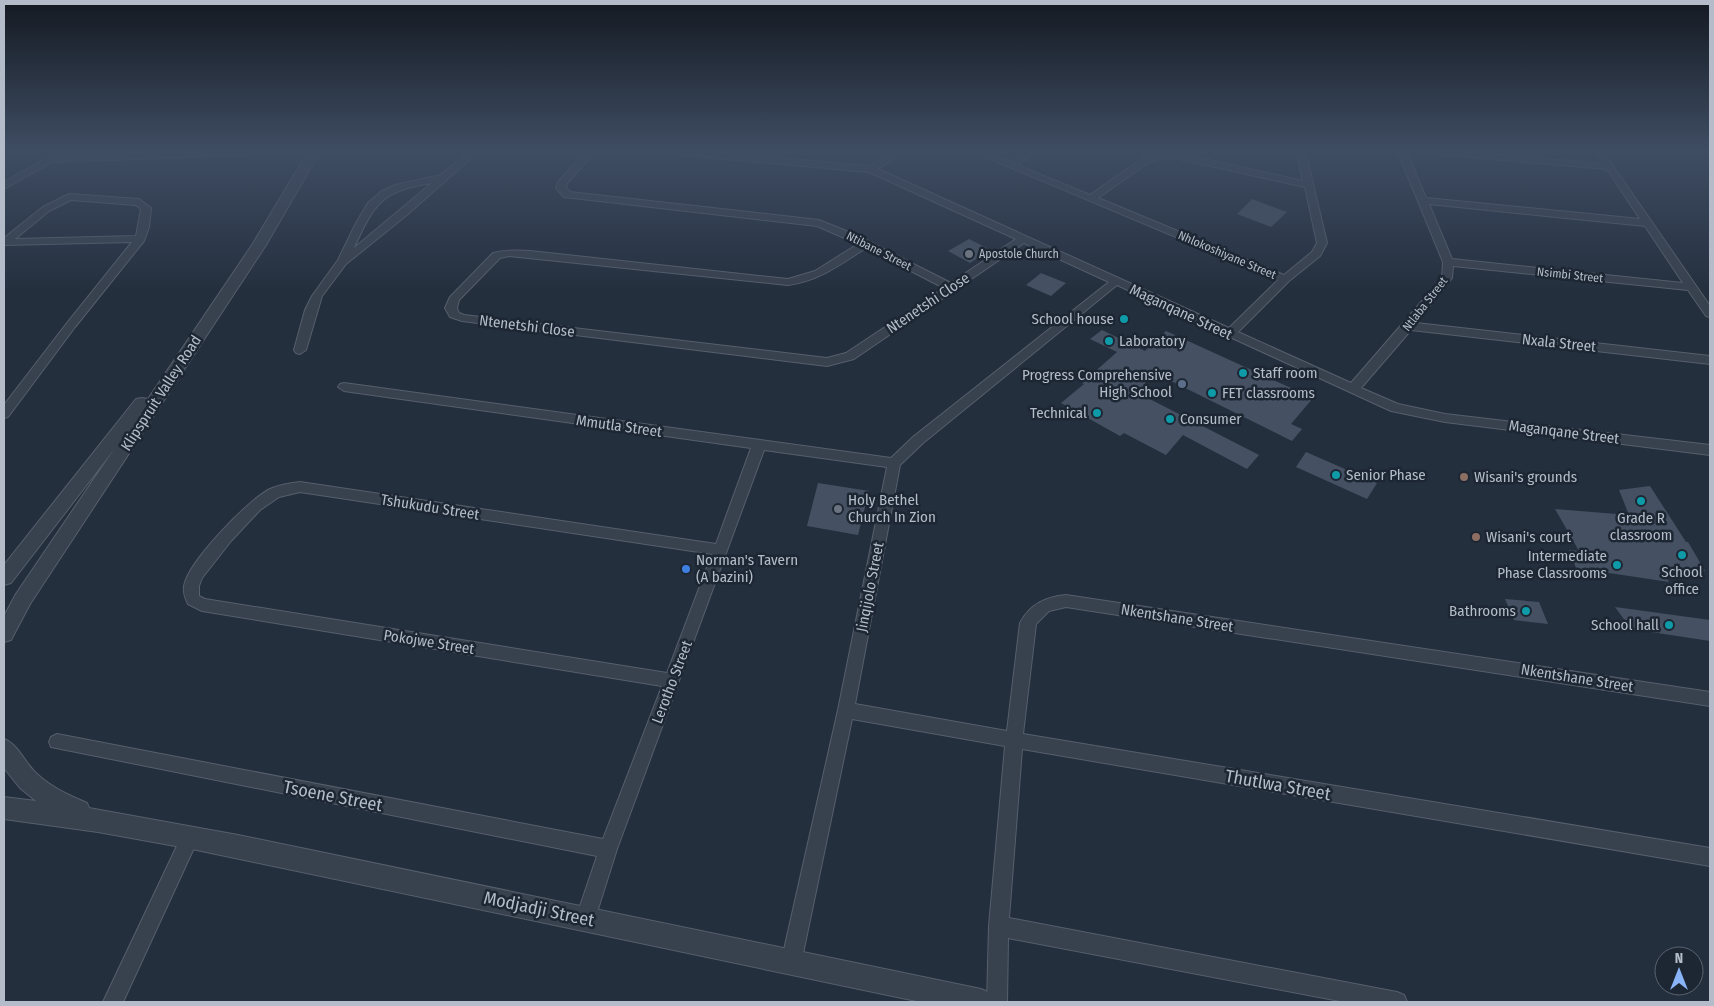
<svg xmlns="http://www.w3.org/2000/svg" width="1714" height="1006" font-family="'Fira Sans Condensed',sans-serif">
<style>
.building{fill:#455162}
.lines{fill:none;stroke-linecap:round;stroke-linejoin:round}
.minor-casing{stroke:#565f6c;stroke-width:2}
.tertiary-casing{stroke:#565f6c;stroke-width:2}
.minor{fill:#38414e;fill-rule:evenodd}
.tertiary{fill:#38414e;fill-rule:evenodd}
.worship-dot{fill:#6b7280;stroke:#1d2633;stroke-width:2}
.culture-dot{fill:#0f9aa8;stroke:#1d2633;stroke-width:2}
.service-dot{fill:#5c6f8a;stroke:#1d2633;stroke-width:2}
.education-dot{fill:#8d6e63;stroke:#1d2633;stroke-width:2}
.shop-dot{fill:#3f7fe0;stroke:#1d2633;stroke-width:2}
.labels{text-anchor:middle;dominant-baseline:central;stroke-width:5;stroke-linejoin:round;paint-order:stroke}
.far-street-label{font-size:12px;fill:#b4bcc9;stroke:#1d2633}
.far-poi-label{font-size:12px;fill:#b4bcc9;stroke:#1d2633;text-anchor:start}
.street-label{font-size:15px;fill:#b4bcc9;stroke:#1d2633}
.poi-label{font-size:15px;fill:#b4bcc9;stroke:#1d2633;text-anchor:start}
.near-street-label{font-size:18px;fill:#b4bcc9;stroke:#1d2633}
</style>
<rect width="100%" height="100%" fill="#242f3e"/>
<path class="building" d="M1252,199l35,13 -16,15 -34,-13z
M969,239l22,11 -21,13 -22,-12z
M1041,273l25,10 -15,13 -25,-11z
M1102,330l43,21 21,-20 147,67 -22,26 11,5 -10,12 -141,-70 -11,23 119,61 -12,14 -64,-34 -17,20 -42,-22 -4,3 -59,-33 23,-19 -2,-1 35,-31 -27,-13z
M1306,452l71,31 -10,16 -71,-32z
M818,483l51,8 -11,44 -51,-9z
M1650,486l36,56h2l17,29 -45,-5 9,16 -93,-14 -7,-18 10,1 -24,-42 74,6 -10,-25z
M1505,599l34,3 9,22 -34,-4z
M1615,607l95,13v21l-79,-12z"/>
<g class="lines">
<g class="minor-casing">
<path id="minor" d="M233,150h81l-5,3 -257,9 -48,27v-7l53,-30 3,1 1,3z
M470,150h10l-72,64 -62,50 -24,32 -16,54 -6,4 -4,-1 -2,-3 11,-40 7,-14 26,-36 18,-37 12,-20 14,-12 13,-6 46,-10zM432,183l-78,65c21,-46 28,-57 78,-65z
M587,150h10l-30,33 -1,5 4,4 249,28 37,15 95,48 65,-44 -147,-67 -208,-19 -5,-3h34l179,16 28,-16h10l-29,19 351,159 49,-48 -309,-130h13l27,11 19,-11h10l-21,15 73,30 53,-37 18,-6 18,1 124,28 -7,-31h9l22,93 -7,13 -31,25 -51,51 113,51 91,-105 1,-16 -46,-112h9l20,48 214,21 -33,-50 -187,-16 -5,-3h34l154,14 -10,-14h9l108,156v11l-4,-1 -18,-26 -235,-24 -1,12 -36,45 294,33v8l-299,-34 -50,58 37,16 47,10 265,31v10l-265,-33 -54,-11 -274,-126 -194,158 -23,22 -45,239 152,27 13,-108c10,-19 26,-26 46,-28l644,97v14l-644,-99 -17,4 -13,13 -13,110 687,114v18l-688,-117 -13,169 388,74 7,3 3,7h-62l-337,-64 -1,64h-20l2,-76 16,-180 -153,-27 -51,244 -3,7 -7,3 -7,-3 -3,-7 57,-253 49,-243 -123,-17 -147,399 -24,76 -7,3 -7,-3 -3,-7 21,-62 -546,-109 -2,-5 2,-5 6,-3 546,105 59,-153 -460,-75 -14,-7c-3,-6 -5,-11 -4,-18 4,-24 64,-86 86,-97 9,-4 20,-6 30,-7l416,62 35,-96 -407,-57 -6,-4 2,-3 4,-1 547,75 22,-21 196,-155 -85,-39 -170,116 -27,7 -365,-45 -12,-4 -5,-9 5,-11 43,-44c13,-3 24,-3 37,-2l258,28 27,-8 43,-27 -41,-18 -253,-29 -8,-9 2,-6zM1162,158l17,1 126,28 12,56 -5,9 -28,23 -186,-77 51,-36zM1429,204l216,22 38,57 -231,-24zM866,248l78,40 -98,65 -19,5 -363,-43 -5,-2 -2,-5 2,-8 41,-42 9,-2 279,29c31,-4 53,-21 78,-37zM300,492l412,62 -45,119 -462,-74 -6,-3v-10l3,-8 29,-37 29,-31 19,-13z
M69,194l70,5 12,9 -2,19 -5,14 -69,86 -67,90 -4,1v-13l63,-82 65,-81 -128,3v-7l39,-31zM71,200l65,5 5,4 -5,27 -121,3 34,-28z
M190,828l6,3 3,6 -76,165h-20l81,-171z"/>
</g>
<g class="tertiary-casing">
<path id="tertiary" d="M309,150h12l-55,95 -236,359 -19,36 -7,2v-26l12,-22 99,-146 -104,135 -7,2v-20l132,-166 6,-1 6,1 104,-154z
M4,739c14,5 21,24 32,34 14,14 33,22 51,30l2,5 149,27 743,154 9,4 4,9h-73l-729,-153 -94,-17 -94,-13v-22l32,4 -16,-13 -16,-20z"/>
</g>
<use href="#minor" class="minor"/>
<use href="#tertiary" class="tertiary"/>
</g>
<linearGradient id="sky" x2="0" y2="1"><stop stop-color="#141a22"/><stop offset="0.52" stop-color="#3f4d63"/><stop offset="1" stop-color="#3f4d63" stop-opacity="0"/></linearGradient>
<rect width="1714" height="291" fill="url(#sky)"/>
<g class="worship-dot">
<circle cx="969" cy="254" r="5"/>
<circle cx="838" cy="509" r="5"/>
</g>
<g class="culture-dot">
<circle cx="1124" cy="319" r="5"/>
<circle cx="1109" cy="341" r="5"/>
<circle cx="1243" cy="373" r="5"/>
<circle cx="1212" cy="393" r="5"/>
<circle cx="1097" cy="413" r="5"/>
<circle cx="1170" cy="419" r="5"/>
<circle cx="1336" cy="475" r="5"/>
<circle cx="1641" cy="501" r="5"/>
<circle cx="1682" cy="555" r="5"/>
<circle cx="1617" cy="565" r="5"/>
<circle cx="1526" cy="611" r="5"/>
<circle cx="1669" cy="625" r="5"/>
</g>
<circle class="service-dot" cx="1182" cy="384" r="5"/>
<g class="education-dot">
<circle cx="1464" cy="477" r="5"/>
<circle cx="1476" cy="537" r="5"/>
</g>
<circle class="shop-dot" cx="686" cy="569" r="5"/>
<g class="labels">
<g class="far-street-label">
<text transform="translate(879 251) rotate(27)">Ntibane Street</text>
<text transform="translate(1227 255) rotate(23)">Nhlokoshiyane Street</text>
<text transform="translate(1570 275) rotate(6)">Nsimbi Street</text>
<text transform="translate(1425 304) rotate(-52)">Ntlaba Street</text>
</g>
<g class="far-poi-label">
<text x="979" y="254">Apostole Church</text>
</g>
<g class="street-label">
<text transform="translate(928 303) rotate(-34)">Ntenetshi Close</text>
<text transform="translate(1181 312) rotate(25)">Maganqane Street</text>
<text transform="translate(527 326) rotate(7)">Ntenetshi Close</text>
<text transform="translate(1559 343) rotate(6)">Nxala Street</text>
<text transform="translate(161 393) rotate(-57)">Klipspruit Valley Road</text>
<text transform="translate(619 426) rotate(8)">Mmutla Street</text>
<text transform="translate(1564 432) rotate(7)">Maganqane Street</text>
<text transform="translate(430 507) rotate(9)">Tshukudu Street</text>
<text transform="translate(870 587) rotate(-79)">Jinqijolo Street</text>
<text transform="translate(1177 618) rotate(9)">Nkentshane Street</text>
<text transform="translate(429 642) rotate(9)">Pokojwe Street</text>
<text transform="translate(1577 678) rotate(9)">Nkentshane Street</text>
<text transform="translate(672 682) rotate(-69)">Lerotho Street</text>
</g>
<g class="poi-label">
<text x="1114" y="319" text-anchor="end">School house</text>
<text x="1119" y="341">Laboratory</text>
<text x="1253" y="373">Staff room</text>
<text x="1172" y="375" text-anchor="end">Progress Comprehensive<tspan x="1172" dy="17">High School</tspan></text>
<text x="1222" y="393">FET classrooms</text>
<text x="1087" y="413" text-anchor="end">Technical</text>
<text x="1180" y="419">Consumer</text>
<text x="1346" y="475">Senior Phase</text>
<text x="1474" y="477">Wisani's grounds</text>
<text x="848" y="500">Holy Bethel<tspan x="848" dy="17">Church In Zion</tspan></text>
<text x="1641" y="518" text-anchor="middle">Grade R<tspan x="1641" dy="17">classroom</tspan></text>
<text x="1486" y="537">Wisani's court</text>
<text x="1607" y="556" text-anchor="end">Intermediate<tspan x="1607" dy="17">Phase Classrooms</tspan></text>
<text x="696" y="560">Norman's Tavern<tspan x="696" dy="17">(A bazini)</tspan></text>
<text x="1682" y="572" text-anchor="middle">School<tspan x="1682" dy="17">office</tspan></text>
<text x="1516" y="611" text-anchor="end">Bathrooms</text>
<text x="1659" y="625" text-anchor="end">School hall</text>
</g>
<g class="near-street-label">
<text transform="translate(1278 785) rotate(10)">Thutlwa Street</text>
<text transform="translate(333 796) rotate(11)">Tsoene Street</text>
<text transform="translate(539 909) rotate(12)">Modjadji Street</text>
</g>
</g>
<rect width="1714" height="1006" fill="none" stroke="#b4bcc9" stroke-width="10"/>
<g transform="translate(1679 971)"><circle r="24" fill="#1d2633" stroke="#59626f"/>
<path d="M0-4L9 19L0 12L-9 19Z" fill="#8ab4f8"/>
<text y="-8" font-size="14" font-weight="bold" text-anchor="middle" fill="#b4bcc9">N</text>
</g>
</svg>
